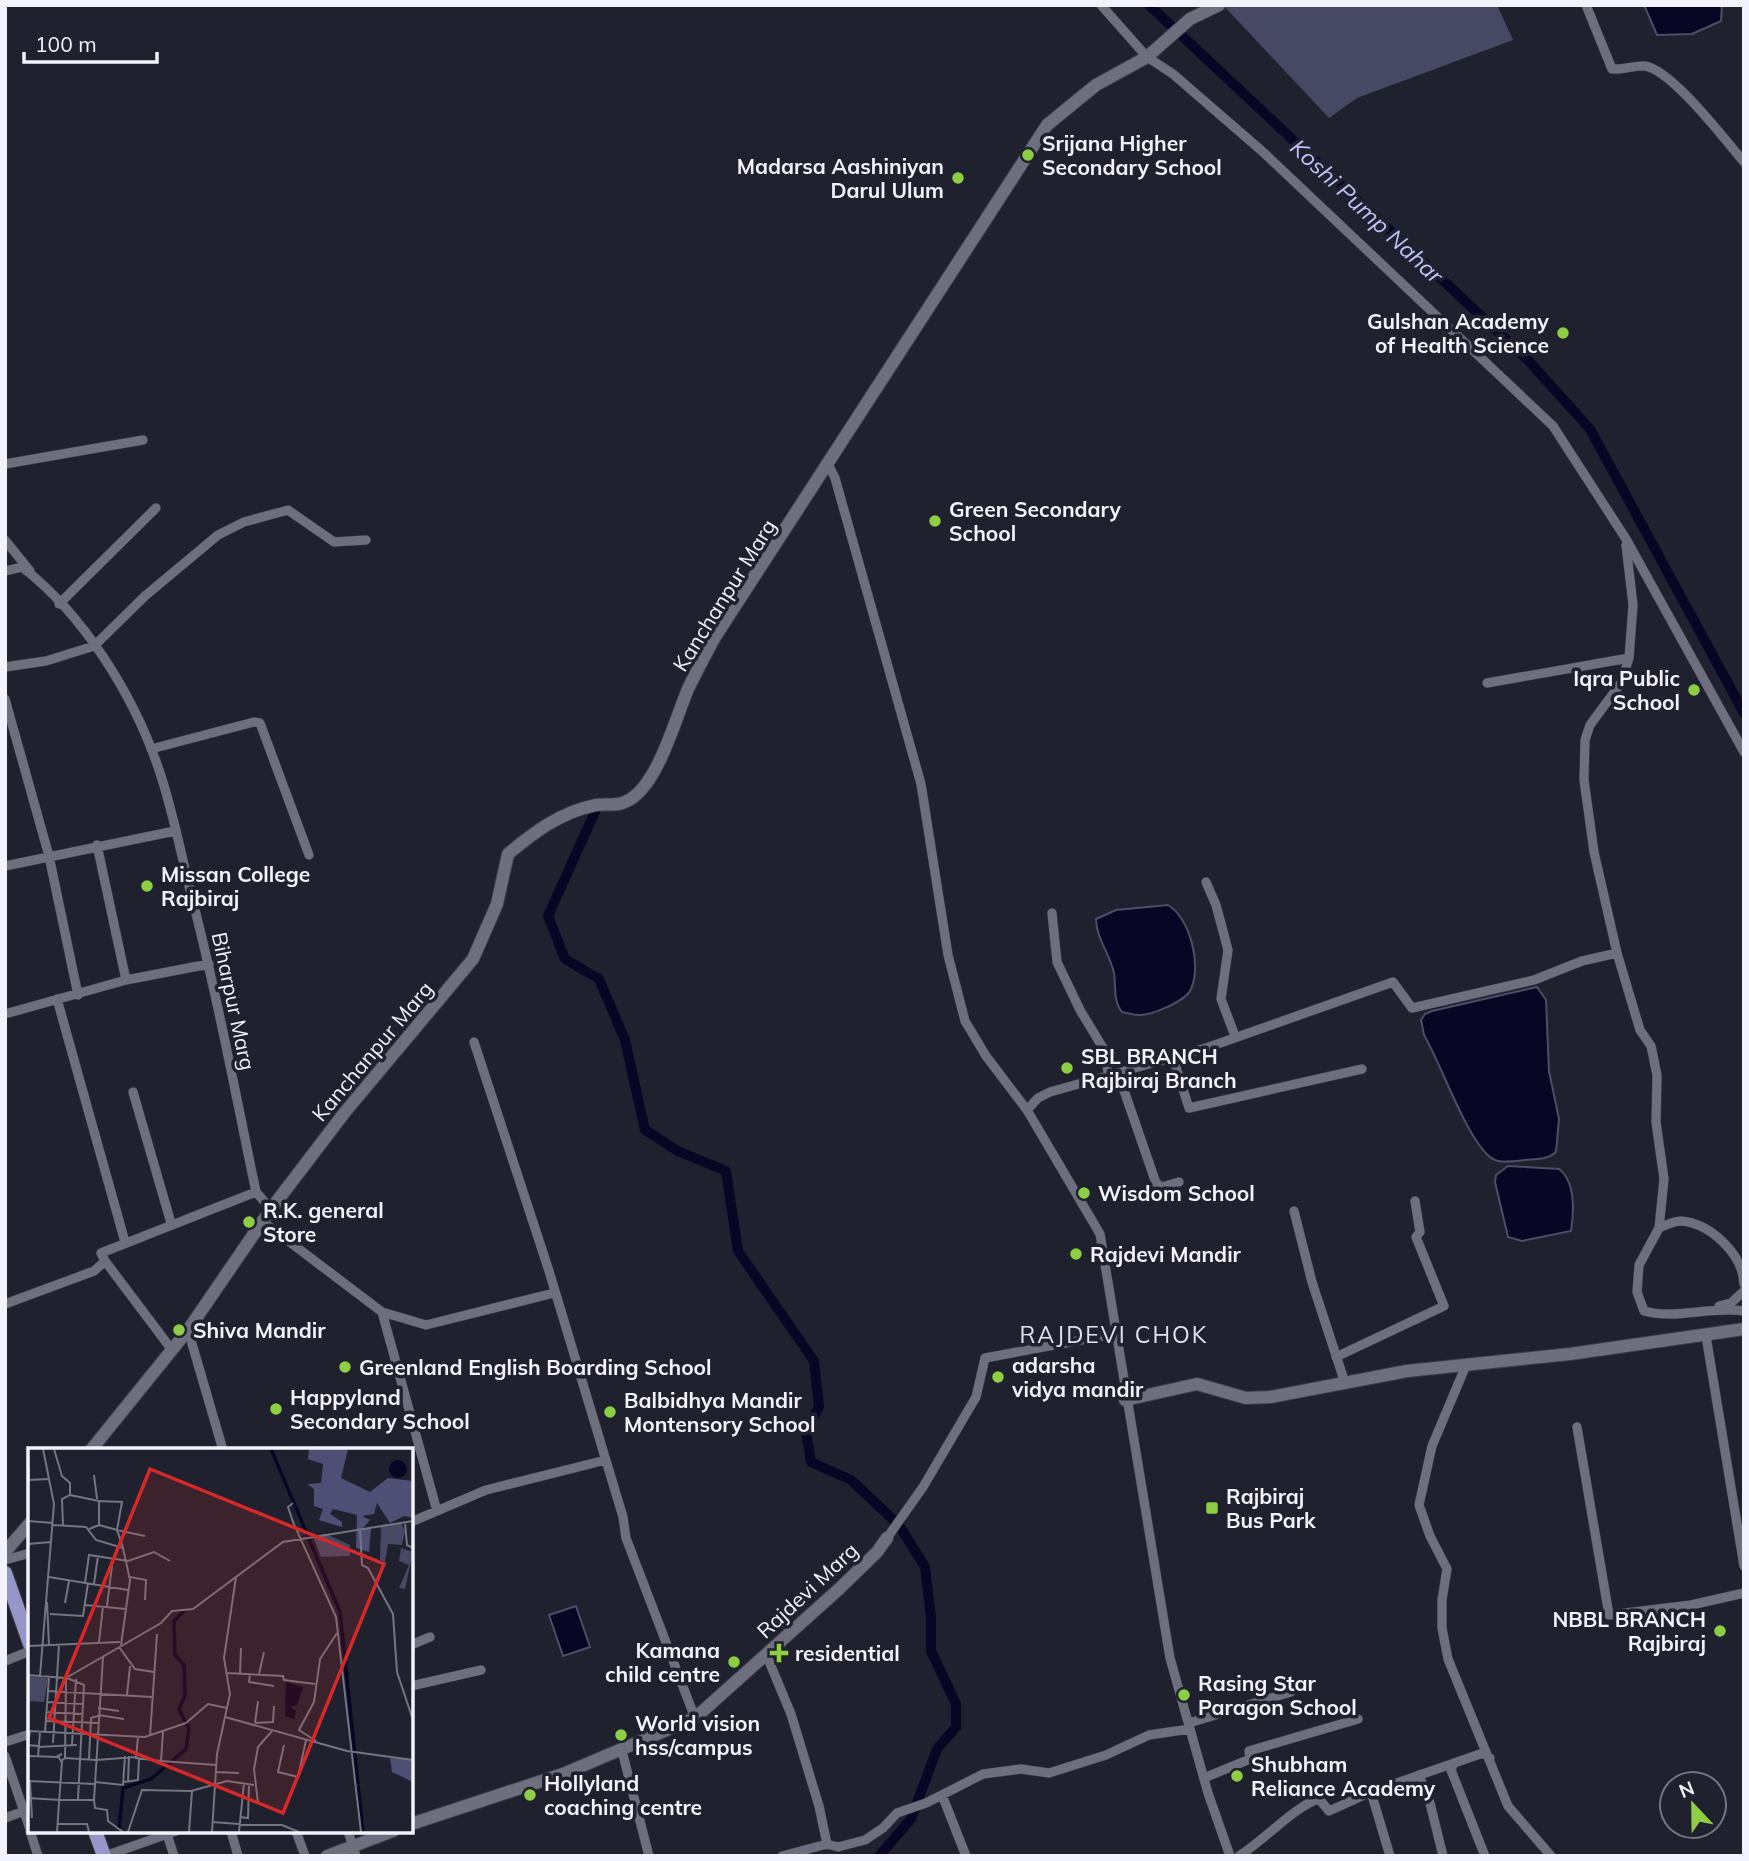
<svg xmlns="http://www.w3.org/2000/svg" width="1749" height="1861" font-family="Mulish,sans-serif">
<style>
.green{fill:#474964}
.water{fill:#090625;stroke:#4f4d66;stroke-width:2}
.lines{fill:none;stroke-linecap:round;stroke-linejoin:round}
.canal{stroke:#090625;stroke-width:10}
.street-casing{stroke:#3d3e49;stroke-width:10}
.secondary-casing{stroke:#3d3e49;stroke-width:14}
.primary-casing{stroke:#3d3e49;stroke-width:16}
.street{stroke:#6d6e7e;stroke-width:9}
.secondary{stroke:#6d6e7e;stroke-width:12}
.primary{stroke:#9497c7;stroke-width:14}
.poi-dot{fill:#8ece43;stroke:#20212e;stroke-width:2.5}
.labels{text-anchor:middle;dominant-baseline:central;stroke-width:7;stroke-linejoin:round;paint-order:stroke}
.poi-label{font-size:21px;font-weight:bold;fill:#f2f3fc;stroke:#20212e;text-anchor:start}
.street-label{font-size:21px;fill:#f2f3fc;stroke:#20212e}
.water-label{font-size:23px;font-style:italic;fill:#bfc4f8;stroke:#20212e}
.neighbourhood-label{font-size:23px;letter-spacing:2px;fill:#e0e2f4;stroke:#20212e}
.inset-river{fill:none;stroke:#090625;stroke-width:3.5}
.inset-road{fill:none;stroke:#747580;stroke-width:2}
.view{fill:#d62828;fill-opacity:0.15;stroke:#d62828;stroke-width:3.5}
.inset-edge{fill:none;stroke:#f2f3fc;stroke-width:3.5}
</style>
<rect width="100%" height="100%" fill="#20212e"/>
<path class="green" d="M1223,5h274l16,35 -156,58 -28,20z"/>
<path class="water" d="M1644,5h78l-1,16 -29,13 -35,1z
M1168,905c22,13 34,60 23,84 -5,12 -40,27 -53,26 -5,0 -11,-2 -16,-3 -9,-11 -6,-26 -8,-39 -4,-19 -18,-35 -18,-54l20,-9z
M1537,987l9,13 3,71 10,48 -3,33c-9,8 -19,7 -31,8 -9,1 -24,4 -32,-1 -24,-13 -53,-98 -69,-124l-3,-15 4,-6 7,-3z
M1508,1166l51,3c17,13 15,42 12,62l-49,10 -14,-4 -13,-55 1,-7z
M576,1606l14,41 -27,9 -14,-41z"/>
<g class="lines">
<path class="canal" d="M1149,5l378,354 63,70 154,284
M598,805l-50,111 17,43 34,20 26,61 20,90 33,21 48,20 12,80 76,110 5,46 -13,25 5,30 40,18 48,45 26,42 6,51v33l25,53v23l-19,22 -26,70 -32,37"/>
<g class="street-casing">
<path id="street" d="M1101,5l46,52 26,17 90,78 290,274 73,113 118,213
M1586,5l26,64c12,1 22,-4 33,-3 27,4 80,74 99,96
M5,464l138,-24
M828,464l7,14 86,306 27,171 17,66 21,35 41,54 73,124 70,424 38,135 22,63
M5,540l25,31
M1626,545l7,60 -4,53 -8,25 -31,42 -5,15 -1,40 10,72 23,101 23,77 11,16 6,29 -1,47 8,57 -5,49 -20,37 -2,27 7,19c32,9 66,-5 100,0
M5,571l17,-4c61,47 111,127 136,200 14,40 22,82 32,123 26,100 45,201 66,302l15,17
M59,604l97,-96
M5,667l41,-6 48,-15 51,-50 73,-61 26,-13 44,-12 46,32 32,-2
M1487,683l142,-25
M5,699l44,157 29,139
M151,749l103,-27 6,1 49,132
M97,845l29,135
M5,866l170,-35
M1206,882l10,23 12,45 -7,49 14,37
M1052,913l5,49 23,48 23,38 6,28
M57,999l68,243
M5,1014l121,-34 83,-16
M474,1042l75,229 74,246 3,21 69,180
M1173,1058l16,50 173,-39
M1118,1073l38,110 6,4 17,-5
M133,1092l38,131
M1027,1110l11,-12 12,-6 159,-45 184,-65 19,26 122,-28 48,-19 35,-8
M1294,1211l18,71 33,101
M262,1221l120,91 44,13 128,-32
M1659,1228c7,-3 15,-7 22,-7 29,2 62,33 63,63
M105,1261l67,89
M5,1304l89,-33 11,-10 -4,-8 155,-61
M1719,1306l12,-3 13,-12
M382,1312l55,199
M188,1330l35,120
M1706,1336l38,230
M1336,1357l108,-51 -28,-69 4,-5 -5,-31
M1467,1363l-35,83 -13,59 11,31 17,33 -5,31v28l6,31 60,147 43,50
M1577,1427l32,188 82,-10 53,-12
M411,1522l75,-32 120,-30
M887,1538l36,-51 53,-90 9,-39 129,-24
M5,1560l25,-7
M411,1645l19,-8
M766,1654l25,60 28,92 8,38 -45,12
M5,1661l25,-10
M411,1686l70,-16
M1189,1723l102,-31
M5,1742l25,-8
M622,1751l27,105
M5,1756l25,73
M1454,1763l-3,7 34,86
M1419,1775l11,28 13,53
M1204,1778l46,-19 -1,-8 109,-32
M1371,1792l19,64
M942,1795l24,61
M5,1818l25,-9
M30,1831l8,25
M166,1831l8,25
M231,1831l7,25
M296,1831l9,25
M348,1831l8,25
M827,1844l11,3 27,-7 18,-12 14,-15 29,-10 57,-29 38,-5 28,4 57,-18 43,-20 41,-6
M105,1856l71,-25
M1239,1856c23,-14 60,-53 80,-57l10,12 42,-19 112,-39 7,5"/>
</g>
<g class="secondary-casing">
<path id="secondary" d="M1125,1400l72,-16 49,14 24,-1 137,-26 163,-17 174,-25
M91,1450l97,-120 83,-121 74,-97 128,-153 24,-55 11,-50c26,-22 53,-42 88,-49 11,-2 20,2 31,-4 31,-15 48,-82 61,-112 8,-17 18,-35 27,-52l332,-512 49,-40 51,-28 43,-38 29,-14
M5,1552l25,-29
M411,1824l152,-50 132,-56 144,-129 38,-37 10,-14
M327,1856l66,-25"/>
</g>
<g class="primary-casing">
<path id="primary" d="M5,1573l25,71
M95,1831l9,25"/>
</g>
<use href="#street" class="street"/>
<use href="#secondary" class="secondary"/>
<use href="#primary" class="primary"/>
</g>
<g class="poi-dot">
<circle cx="1028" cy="155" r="7"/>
<circle cx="958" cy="178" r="7"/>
<circle cx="1563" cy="333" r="7"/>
<circle cx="935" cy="521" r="7"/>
<circle cx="1694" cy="690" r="7"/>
<circle cx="147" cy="886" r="7"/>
<circle cx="1067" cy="1068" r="7"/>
<circle cx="1084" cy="1193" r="7"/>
<circle cx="249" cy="1222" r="7"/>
<circle cx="1076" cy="1254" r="7"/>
<circle cx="179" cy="1330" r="7"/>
<circle cx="345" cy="1367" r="7"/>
<circle cx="998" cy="1377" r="7"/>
<circle cx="276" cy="1409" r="7"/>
<circle cx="610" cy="1412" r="7"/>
<rect x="1205" y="1501" width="14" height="14" rx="3.5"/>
<circle cx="1720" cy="1631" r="7"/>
<path d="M775.5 1642.5h7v7h7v7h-7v7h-7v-7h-7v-7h7z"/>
<circle cx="734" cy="1662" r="7"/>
<circle cx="1184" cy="1695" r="7"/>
<circle cx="621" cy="1735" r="7"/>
<circle cx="1237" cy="1776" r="7"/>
<circle cx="530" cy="1795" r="7"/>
</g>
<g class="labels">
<g class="poi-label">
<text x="1042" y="143">Srijana Higher<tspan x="1042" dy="24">Secondary School</tspan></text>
<text x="944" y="166" text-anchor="end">Madarsa Aashiniyan<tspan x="944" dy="24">Darul Ulum</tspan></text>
<text x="1549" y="321" text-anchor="end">Gulshan Academy<tspan x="1549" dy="24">of Health Science</tspan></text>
<text x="949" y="509">Green Secondary<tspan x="949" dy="24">School</tspan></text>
<text x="1680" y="678" text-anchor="end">Iqra Public<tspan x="1680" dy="24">School</tspan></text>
<text x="161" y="874">Missan College<tspan x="161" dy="24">Rajbiraj</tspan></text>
<text x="1081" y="1056">SBL BRANCH<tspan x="1081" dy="24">Rajbiraj Branch</tspan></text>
<text x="1098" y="1193">Wisdom School</text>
<text x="263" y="1210">R.K. general<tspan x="263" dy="24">Store</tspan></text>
<text x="1090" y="1254">Rajdevi Mandir</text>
<text x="193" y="1330">Shiva Mandir</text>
<text x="1012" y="1365">adarsha<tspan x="1012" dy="24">vidya mandir</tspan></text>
<text x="359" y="1367">Greenland English Boarding School</text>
<text x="290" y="1397">Happyland<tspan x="290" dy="24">Secondary School</tspan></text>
<text x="624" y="1400">Balbidhya Mandir<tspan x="624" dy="24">Montensory School</tspan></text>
<text x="1226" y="1496">Rajbiraj<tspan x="1226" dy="24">Bus Park</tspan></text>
<text x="1706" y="1619" text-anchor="end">NBBL BRANCH<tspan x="1706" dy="24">Rajbiraj</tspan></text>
<text x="720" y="1650" text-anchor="end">Kamana<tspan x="720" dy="24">child centre</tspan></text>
<text x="795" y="1653">residential</text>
<text x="1198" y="1683">Rasing Star<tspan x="1198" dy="24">Paragon School</tspan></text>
<text x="635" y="1723">World vision<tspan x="635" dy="24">hss/campus</tspan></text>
<text x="1251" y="1764">Shubham<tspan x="1251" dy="24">Reliance Academy</tspan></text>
<text x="544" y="1783">Hollyland<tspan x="544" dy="24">coaching centre</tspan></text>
</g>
<g class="street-label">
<text transform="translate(724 595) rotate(-58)">Kanchanpur Marg</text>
<text transform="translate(234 1001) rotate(78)">Biharpur Marg</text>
<text transform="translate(372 1051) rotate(-50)">Kanchanpur Marg</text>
<text transform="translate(807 1590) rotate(-43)">Rajdevi Marg</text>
</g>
<g class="water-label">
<text transform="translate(1367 211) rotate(43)">Koshi Pump Nahar</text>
</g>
<g class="neighbourhood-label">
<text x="1114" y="1334">RAJDEVI CHOK</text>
</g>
</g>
<g transform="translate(28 1448)">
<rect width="385" height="385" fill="#20212e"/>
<path d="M373,75l4,8 -3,14 -14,-1 -3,18 -5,-2 1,-33zM298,86l24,11v11l-29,1 -8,-21zM373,100l12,4 -8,37 -6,-1 10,-23 -10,-4zM0,228l20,2 -4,24 -16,-1z" fill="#474964"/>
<path d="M281,1h39l-7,29 29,14 18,-14 25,3v37l-9,-2 -14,7 -13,-20 -3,11 -12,2 8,4 -7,8h8l-2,24 -13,-4 1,-33 -24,-6 -3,5 12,8v5l-23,-7 4,-11 -9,-3v-17l-7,-5 14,-1 2,-19 -15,-5zM362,310l23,2v22l-21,-10z" fill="#4d4f75"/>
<path d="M361 21a9 9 0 1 1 18 0a9 9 0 1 1-18 0ZM258,234l17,5 -6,18 -7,2 6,4 -2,8 -9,-3z" fill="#090625"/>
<path class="inset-river" d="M243,1l69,163 23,220M91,381l4,-41 28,-9 35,-30 3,-20 -10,-20 6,-14 -1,-30 -9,-10 -1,-27v-7l11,-11"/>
<path class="inset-road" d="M26,1l8,27 8,7v12l-8,4 1,27M1,18v14l20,-1M66,27l3,24M42,47l29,6M265,55l-5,4 5,15 43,95 25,215M0,73l25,2M377,74l2,23 6,3M25,77l33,2 10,13 27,8 7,32 -9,65M61,81l10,-4v-24l23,1 -5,28 -18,-5M332,81l2,36 6,3 25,46 4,58 16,48M0,96l23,-2M95,99l-6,-17 28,6M21,129l79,13M102,129l16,3 -1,20M57,135l4,-28 39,6 26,-9 16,9M66,136l4,-28M19,154l2,43M37,155l4,-22M57,157l41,4M79,158l6,-48M22,166l33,2 5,-33M71,194l4,-36M0,198l92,-4M91,199l16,22 19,3M75,209l-9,143 1,8 12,2 1,11 15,11M199,225l56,3 1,4 31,4M212,225l1,-25M222,226l-1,8 25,4M231,226l5,-22M0,227l38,3M12,228l14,-172 -11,-55M38,230l95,-55 11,-12 21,-2 90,-67 130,-21M39,230l17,7 -6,114M20,243l104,6M99,247l3,-29M19,254l36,2M70,260l21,3M18,264l37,2M70,267l26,4M197,269l122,34 66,9M18,273l52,2M158,275l22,-19 19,4M227,275l18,-1 1,-16M227,275l3,-22M0,283l117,6 41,-14M2,283l-2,14 10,1M17,284l4,-55M122,288l7,-102M110,289l-2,21 25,3 2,-29M288,293l-17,-11 15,-28 6,-43 17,-26M25,295l6,-99M44,297l4,-66M256,297l-6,27 20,5 8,-37M10,299l39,-2M34,306l-4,2 3,5 4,-3 1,-80M0,308l30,1M10,309l2,-25M37,310l31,2M61,311l2,-41 7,-2M68,312l40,-3M133,313l55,4M187,324l24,1M0,333l67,3M2,333l2,37M67,334l28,3 2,-29M96,334l14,-2 1,-22M100,334l1,-26M0,350l32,2M32,352h34M241,359l-11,-4 -4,-34 4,-22 14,-16M212,369l8,1 1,-34M184,374l27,2M30,376h29l2,8M211,377h43l17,7M29,384l5,-71M100,384l14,-42 49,1 36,-10 27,4M161,384l3,-41M184,384l5,-78 13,-60 -6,-36 12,-81M211,384l5,-49"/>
<path class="view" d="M122,21l234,95 -101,249 -234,-95z"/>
<rect width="385" height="385" class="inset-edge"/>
</g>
<rect width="1749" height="1861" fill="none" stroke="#f2f3fc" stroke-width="14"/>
<g transform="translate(1693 1805) rotate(338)"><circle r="33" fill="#20212e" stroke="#747580" stroke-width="2"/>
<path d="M0-5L12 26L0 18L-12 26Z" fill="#8ece43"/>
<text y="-10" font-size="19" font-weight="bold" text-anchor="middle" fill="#f2f3fc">N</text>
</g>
<path d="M24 52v10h133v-10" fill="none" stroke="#f2f3fc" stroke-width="3.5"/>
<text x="35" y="52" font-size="21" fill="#f2f3fc" stroke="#20212e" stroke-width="5" paint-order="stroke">100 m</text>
</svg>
